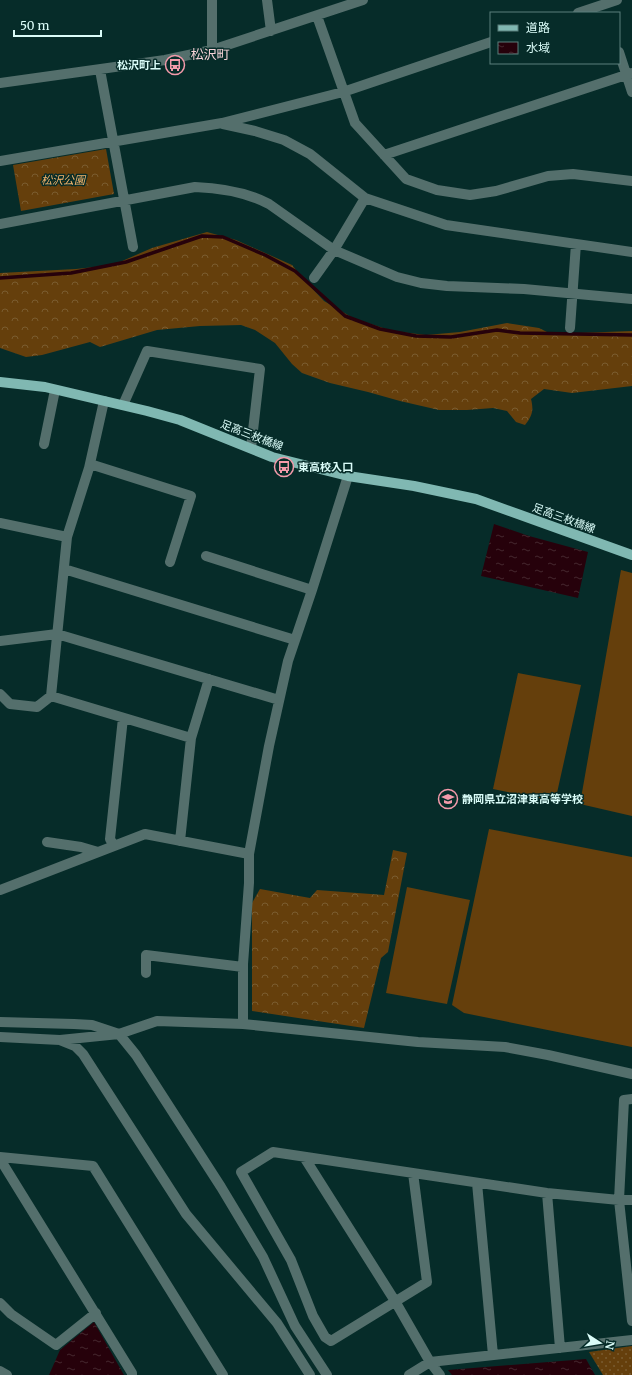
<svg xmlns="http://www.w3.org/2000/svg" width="632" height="1375" font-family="Merriweather,'Noto Sans JP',serif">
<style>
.grass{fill:url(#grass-dots)}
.forest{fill:url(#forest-crowns)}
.pitch{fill:#653f0c}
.water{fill:url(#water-ripples)}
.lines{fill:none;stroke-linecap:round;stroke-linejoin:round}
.stream{stroke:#26010b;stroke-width:3.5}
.minor{stroke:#546f6c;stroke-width:10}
.major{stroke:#80b8b2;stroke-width:10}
.labels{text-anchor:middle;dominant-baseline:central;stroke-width:3;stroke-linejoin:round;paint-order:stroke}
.poi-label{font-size:11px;font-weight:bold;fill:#dafcf8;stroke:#062c29;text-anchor:start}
.park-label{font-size:11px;font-style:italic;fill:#f7b66d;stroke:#062c29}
.street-label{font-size:11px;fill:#dafcf8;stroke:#062c29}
.quarter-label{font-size:13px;fill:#f7d4d9;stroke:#062c29}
</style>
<defs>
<pattern id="grass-dots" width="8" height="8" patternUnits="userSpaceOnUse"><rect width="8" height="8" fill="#653f0c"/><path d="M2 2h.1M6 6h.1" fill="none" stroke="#7a5c30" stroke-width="1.8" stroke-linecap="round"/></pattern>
<pattern id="forest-crowns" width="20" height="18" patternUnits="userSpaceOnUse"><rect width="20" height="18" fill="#653f0c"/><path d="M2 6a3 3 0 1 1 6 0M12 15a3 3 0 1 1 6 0" fill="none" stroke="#7a5c30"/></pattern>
<pattern id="water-ripples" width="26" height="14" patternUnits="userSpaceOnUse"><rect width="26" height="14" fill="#26010b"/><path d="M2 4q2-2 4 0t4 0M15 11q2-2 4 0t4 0" fill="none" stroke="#45272f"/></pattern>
</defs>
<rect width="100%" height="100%" fill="#062c29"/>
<path class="grass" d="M632,1346v29h-29l-14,-23z"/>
<path class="forest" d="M106,149l8,45 -93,17 -8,-46z
M207,232l29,8 56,25 13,16 19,20 29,17 39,13 34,4 34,-3 47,-9 32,5 12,6 81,-3v55l-60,7 -28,-4 -13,10c3,12 1,17 -6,26l-9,-3 -9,-11 -14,-3 -26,2h-28l-39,-9 -32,-9 -38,-9 -28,-10 -10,-9 -17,-21 -20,-13 -14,-5 -41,1 -43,4 -57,17 -10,-5 -48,13 -16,2 -26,-9v-75l76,-4 37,-4 39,-17z
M393,850l14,3 -19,99 -7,6 -17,70 -112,-17v-108l8,-14 50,9 7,-8 67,5z"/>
<path class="pitch" d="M621,570l11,3v243l-52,-12z
M518,673l63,12 -26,117 -62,-13z
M489,829l143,28v190l-168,-34 -12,-8z
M407,887l63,13 -23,104 -61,-11z"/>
<path class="water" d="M494,524l35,12 59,16 -10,46 -97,-22z
M94,1322l30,53h-75l11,-25z
M586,1359l9,16h-143l-4,-5z"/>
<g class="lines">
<path class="stream" d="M0,278l71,-5 55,-11 76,-26 21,1 42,18 30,16 50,45 35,13 36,7 35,1 46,-7 23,3 112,2"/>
<path class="minor" d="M267,0l4,31
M578,13l39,-13
M317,16l38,107 51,56 31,11 33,5 26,-4 52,-15 25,-2 59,7
M212,50v-50
M619,52l13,40
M100,70l33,177
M0,83l165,-23 47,-10 151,-50
M223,124l32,7 29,9 26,14 55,44 81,27 186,27
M384,155l248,-82
M0,161l222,-38 121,-31 148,-50
M0,224l195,-37c26,1 51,5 74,17l65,46 63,27 24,6 26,3 77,3 108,10
M314,278l20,-28 31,-52
M570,328l6,-84
M104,401l-15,67 -22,69 -16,159 140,42
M123,405l24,-54 113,18 -9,79
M44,444l11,-54
M90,464l101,32 -21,66
M0,523l67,14
M206,556l106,34
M64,569l231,71
M0,641l57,-7 222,66
M0,694l10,10 27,3 14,-11
M180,841l11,-103 18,-59
M47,842l34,5 17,5
M114,846l-4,-7 13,-121
M0,890l145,-56 104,20
M146,973v-18l97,12
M0,1022l74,2 18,1 27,9 17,21 85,132 42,70 32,69 32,49
M243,1024v-60l6,-81v-29l20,-108 19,-85 24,-71 36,-114
M0,1037l60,3 15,6 8,8 103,160 91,109 33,52
M60,1040l59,-6 38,-13 86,3 175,18 87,5 43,8 84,19
M632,1099l-8,1 -5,100 13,121
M0,1157l93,9 130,209
M304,1157l91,144 35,61 10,13
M0,1159l132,214v2
M413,1173l14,109 -96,59 -6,-4 -12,-21 -22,-56 -50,-88 32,-20 274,41 72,7h13
M477,1183l16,172
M547,1193l13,155
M0,1303l11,11 45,31 40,-32
M0,1371l7,4
M409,1375l21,-13 202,-22"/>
<path class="major" d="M0,382l45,5 102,24 33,9 92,37 76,19 66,10 62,13 156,56"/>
</g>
<defs>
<g id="bus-ring" transform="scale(1)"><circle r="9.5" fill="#062c29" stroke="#f39aaa" stroke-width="1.5"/><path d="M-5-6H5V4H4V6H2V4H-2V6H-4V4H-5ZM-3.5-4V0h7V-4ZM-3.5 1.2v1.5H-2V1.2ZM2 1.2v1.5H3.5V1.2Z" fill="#f39aaa"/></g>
<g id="school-ring" transform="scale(1)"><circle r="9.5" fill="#062c29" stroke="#f39aaa" stroke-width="1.5"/><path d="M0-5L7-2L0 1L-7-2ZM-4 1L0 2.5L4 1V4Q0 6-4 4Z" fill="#f39aaa"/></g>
</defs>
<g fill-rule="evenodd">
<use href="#bus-ring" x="175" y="65"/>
<use href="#bus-ring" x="284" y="467"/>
<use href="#school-ring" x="448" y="799"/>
</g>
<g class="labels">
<g class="poi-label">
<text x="161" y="65" text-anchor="end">松沢町上</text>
<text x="298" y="467">東高校入口</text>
<text x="462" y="799">静岡県立沼津東高等学校</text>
</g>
<g class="park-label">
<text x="63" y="180">松沢公園</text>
</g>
<g class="street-label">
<text transform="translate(252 435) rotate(21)">足高三枚橋線</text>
<text transform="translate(564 518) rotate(20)">足高三枚橋線</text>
</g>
<g class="quarter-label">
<text x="210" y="54">松沢町</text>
</g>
</g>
<rect x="490" y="12" width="130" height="52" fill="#062c29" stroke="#5b7f7c"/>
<rect x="498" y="25" width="20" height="6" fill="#80b8b2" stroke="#5b7f7c"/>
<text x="526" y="32" font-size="12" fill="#dafcf8">道路</text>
<rect x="498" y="42" width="20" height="12" fill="url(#water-ripples)" stroke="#5b7f7c"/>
<text x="526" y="52" font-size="12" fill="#dafcf8">水域</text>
<g transform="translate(600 1343) rotate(102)" stroke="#062c29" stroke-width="3" paint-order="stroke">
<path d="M0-3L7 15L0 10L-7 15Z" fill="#dafcf8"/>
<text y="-6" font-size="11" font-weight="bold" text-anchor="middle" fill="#dafcf8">N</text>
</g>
<path d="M14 30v6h87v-6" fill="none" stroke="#dafcf8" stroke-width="2"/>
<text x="20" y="30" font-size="12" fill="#dafcf8" stroke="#062c29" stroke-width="3" paint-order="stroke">50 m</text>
</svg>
